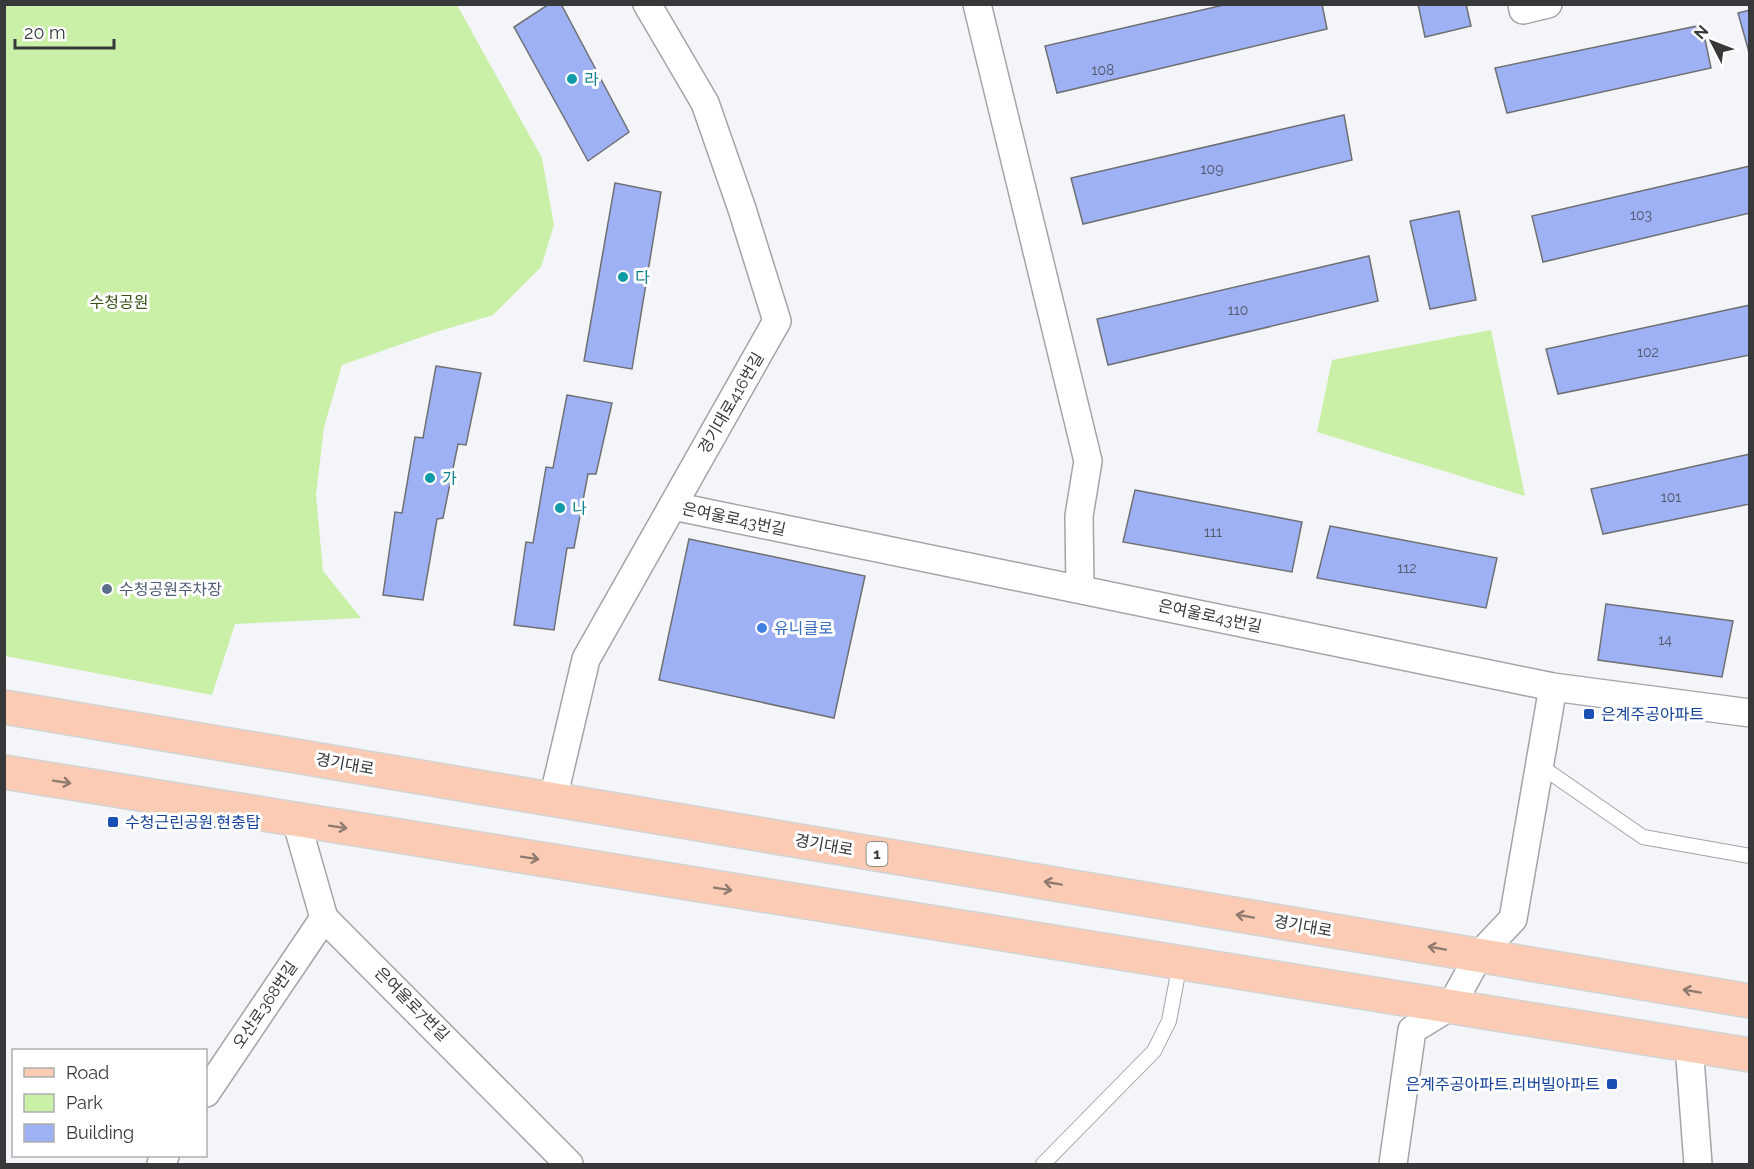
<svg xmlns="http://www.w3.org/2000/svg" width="1754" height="1169" font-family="Raleway,'Noto Sans KR',sans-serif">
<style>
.green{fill:#caefa7}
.building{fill:#9eb1f5;stroke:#6f7073;stroke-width:1.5}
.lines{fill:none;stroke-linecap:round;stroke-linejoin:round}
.service-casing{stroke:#a3a4a7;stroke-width:16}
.minor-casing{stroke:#a3a4a7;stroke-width:30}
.primary-casing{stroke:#d3d3d3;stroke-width:36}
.service{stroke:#fff;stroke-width:14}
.minor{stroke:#fff;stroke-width:27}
.primary{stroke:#fbcbb3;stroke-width:33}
.oneway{stroke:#8f7a70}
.culture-dot{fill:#0f9aa8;stroke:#fff;stroke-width:2}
.service-dot{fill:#5c6f8a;stroke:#fff;stroke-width:2}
.shop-dot{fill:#3f7fe0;stroke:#fff;stroke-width:2}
.transit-dot{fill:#1a4fb4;stroke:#fff;stroke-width:2}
.labels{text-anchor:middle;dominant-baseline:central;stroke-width:6;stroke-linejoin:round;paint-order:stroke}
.number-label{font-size:14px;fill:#515668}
.shield{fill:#fff;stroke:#737474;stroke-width:1.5}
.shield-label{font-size:15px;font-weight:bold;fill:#373839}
.culture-label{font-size:16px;fill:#0d838f;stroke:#fff;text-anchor:start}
.park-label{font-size:16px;fill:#365215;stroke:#fff}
.street-label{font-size:16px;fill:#373839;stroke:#fff}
.service-label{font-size:16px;fill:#4e5e75;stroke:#fff;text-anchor:start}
.shop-label{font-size:16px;fill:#366cbe;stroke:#fff;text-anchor:start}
.transit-label{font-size:16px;fill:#164399;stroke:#fff;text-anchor:start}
</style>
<rect width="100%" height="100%" fill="#f4f5f8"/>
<path class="green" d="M4,5h453l85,153 12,67 -13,42 -48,48 -60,18 -91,32 -18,62 -8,68 7,76 38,47 -126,6 -23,71 -207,-39z
M1491,330l34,166 -208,-64 15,-72z"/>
<path class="building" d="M549,4h12l68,128 -41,29 -74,-134z
M1228,4h94l5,25 -270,64 -12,-47z
M1418,4h48l5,22 -46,11z
M1750,10v46l-12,-43z
M1702,25l9,43 -204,45 -12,-45z
M1344,115l8,45 -269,64 -12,-46z
M1750,166v47l-207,49 -11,-46z
M615,183l46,9 -29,177 -48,-8z
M1459,211l17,89 -46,9 -20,-88z
M1369,256l9,45 -270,64 -11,-46z
M1750,305v50l-192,39 -12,-45z
M436,366l45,7 -15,72 -8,-1 -15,74 -6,1 -14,81 -40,-5 12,-83 7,1 13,-76 8,1z
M567,395l45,8 -16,71h-8l-14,74h-7l-13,82 -40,-5 12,-83 7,1 13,-76 7,1z
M1750,454v50l-147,30 -12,-45z
M1135,490l167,32 -10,50 -169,-30z
M1330,526l167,32 -11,50 -169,-30z
M689,539l176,37 -31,142 -175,-38z
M1606,604l127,17 -11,56 -124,-17z"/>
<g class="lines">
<g class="service-casing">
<path id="service" d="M1539,765l104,72 107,19
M1043,1164l111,-113 15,-30 11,-58"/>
</g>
<g class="minor-casing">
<path id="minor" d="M977,4l111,457 -9,55 1,73
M1522,4l1,6 25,-6
M673,506l880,181 197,26
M553,799l33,-140 191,-338 -35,-112 -37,-106 -58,-99
M296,820l28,98 245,246
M1689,1045l9,119
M206,1093l118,-175
M161,1164l4,-8
M1393,1164l19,-134 39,-24 28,-51 34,-36 40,-232"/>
</g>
<g class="primary-casing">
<path id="primary" d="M4,707l1746,294
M4,772l1746,283"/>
</g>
<use href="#service" class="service"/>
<use href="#minor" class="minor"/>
<use href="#primary" class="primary"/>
</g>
<defs><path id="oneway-shaft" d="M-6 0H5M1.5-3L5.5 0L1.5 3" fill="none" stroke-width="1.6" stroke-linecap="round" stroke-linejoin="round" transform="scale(1.5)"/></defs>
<g class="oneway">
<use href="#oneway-shaft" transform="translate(62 782) rotate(9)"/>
<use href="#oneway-shaft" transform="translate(338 827) rotate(9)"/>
<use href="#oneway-shaft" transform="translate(530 858) rotate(9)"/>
<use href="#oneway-shaft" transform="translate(1053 883) rotate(-170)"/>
<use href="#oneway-shaft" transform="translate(723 889) rotate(9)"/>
<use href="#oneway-shaft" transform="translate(1245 916) rotate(-170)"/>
<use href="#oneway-shaft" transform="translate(1437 948) rotate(-170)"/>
<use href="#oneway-shaft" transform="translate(1692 991) rotate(-170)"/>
</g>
<g class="culture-dot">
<circle cx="572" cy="79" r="6"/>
<circle cx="623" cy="277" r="6"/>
<circle cx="430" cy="478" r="6"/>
<circle cx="560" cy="508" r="6"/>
</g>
<circle class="service-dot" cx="107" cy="589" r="6"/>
<circle class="shop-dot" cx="762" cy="628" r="6"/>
<g class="transit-dot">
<rect x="1583" y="708" width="12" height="12" rx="3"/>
<rect x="107" y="816" width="12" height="12" rx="3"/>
<rect x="1606" y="1078" width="12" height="12" rx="3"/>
</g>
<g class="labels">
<g class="number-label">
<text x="1103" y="70">108</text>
<text x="1212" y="169">109</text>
<text x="1641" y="215">103</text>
<text x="1238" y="310">110</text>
<text x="1648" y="352">102</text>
<text x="1671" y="497">101</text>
<text x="1213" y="532">111</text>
<text x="1407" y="568">112</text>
<text x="1665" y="640">14</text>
</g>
<rect class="shield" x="866.5" y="842" width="21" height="24" rx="4.5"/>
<g class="shield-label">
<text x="877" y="854">1</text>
</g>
<g class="culture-label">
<text x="584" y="79">라</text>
<text x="635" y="277">다</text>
<text x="442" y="478">가</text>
<text x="572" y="508">나</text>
</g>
<g class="park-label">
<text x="119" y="302">수청공원</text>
</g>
<g class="street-label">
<text transform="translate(731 403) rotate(-60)">경기대로416번길</text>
<text transform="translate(734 519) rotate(12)">은여울로43번길</text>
<text transform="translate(1210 616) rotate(12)">은여울로43번길</text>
<text transform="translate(345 764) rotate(10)">경기대로</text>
<text transform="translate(824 845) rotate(10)">경기대로</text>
<text transform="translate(1303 926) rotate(10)">경기대로</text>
<text transform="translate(412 1004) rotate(45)">은여울로7번길</text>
<text transform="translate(265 1005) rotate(-56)">오산로368번길</text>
</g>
<g class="service-label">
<text x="119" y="589">수청공원주차장</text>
</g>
<g class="shop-label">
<text x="774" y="628">유니클로</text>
</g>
<g class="transit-label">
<text x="1601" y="714">은계주공아파트</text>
<text x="125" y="822">수청근린공원.현충탑</text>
<text x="1600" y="1084" text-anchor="end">은계주공아파트.리버빌아파트</text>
</g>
</g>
<rect width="1754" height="1169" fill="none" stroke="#373839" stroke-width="12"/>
<rect x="12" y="1049" width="195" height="108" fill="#ffffff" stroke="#afafb0" stroke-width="1.5"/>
<rect x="24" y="1068" width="30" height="9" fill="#fbcbb3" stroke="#afafb0" stroke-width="1.5"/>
<text x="66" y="1079" font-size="18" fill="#373839">Road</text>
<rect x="24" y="1094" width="30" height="18" fill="#caefa7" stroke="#afafb0" stroke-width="1.5"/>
<text x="66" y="1109" font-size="18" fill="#373839">Park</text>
<rect x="24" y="1124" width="30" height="18" fill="#9eb1f5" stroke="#afafb0" stroke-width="1.5"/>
<text x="66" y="1139" font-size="18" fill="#373839">Building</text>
<g transform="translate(1712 42) rotate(312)" stroke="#ffffff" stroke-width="4.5" paint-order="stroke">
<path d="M0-4.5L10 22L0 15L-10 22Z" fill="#373839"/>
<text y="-9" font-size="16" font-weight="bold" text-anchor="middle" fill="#373839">N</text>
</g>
<path d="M15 39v9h99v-9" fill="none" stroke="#373839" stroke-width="3"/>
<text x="24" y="39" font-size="18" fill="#373839" stroke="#ffffff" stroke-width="4.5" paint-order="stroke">20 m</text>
</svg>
